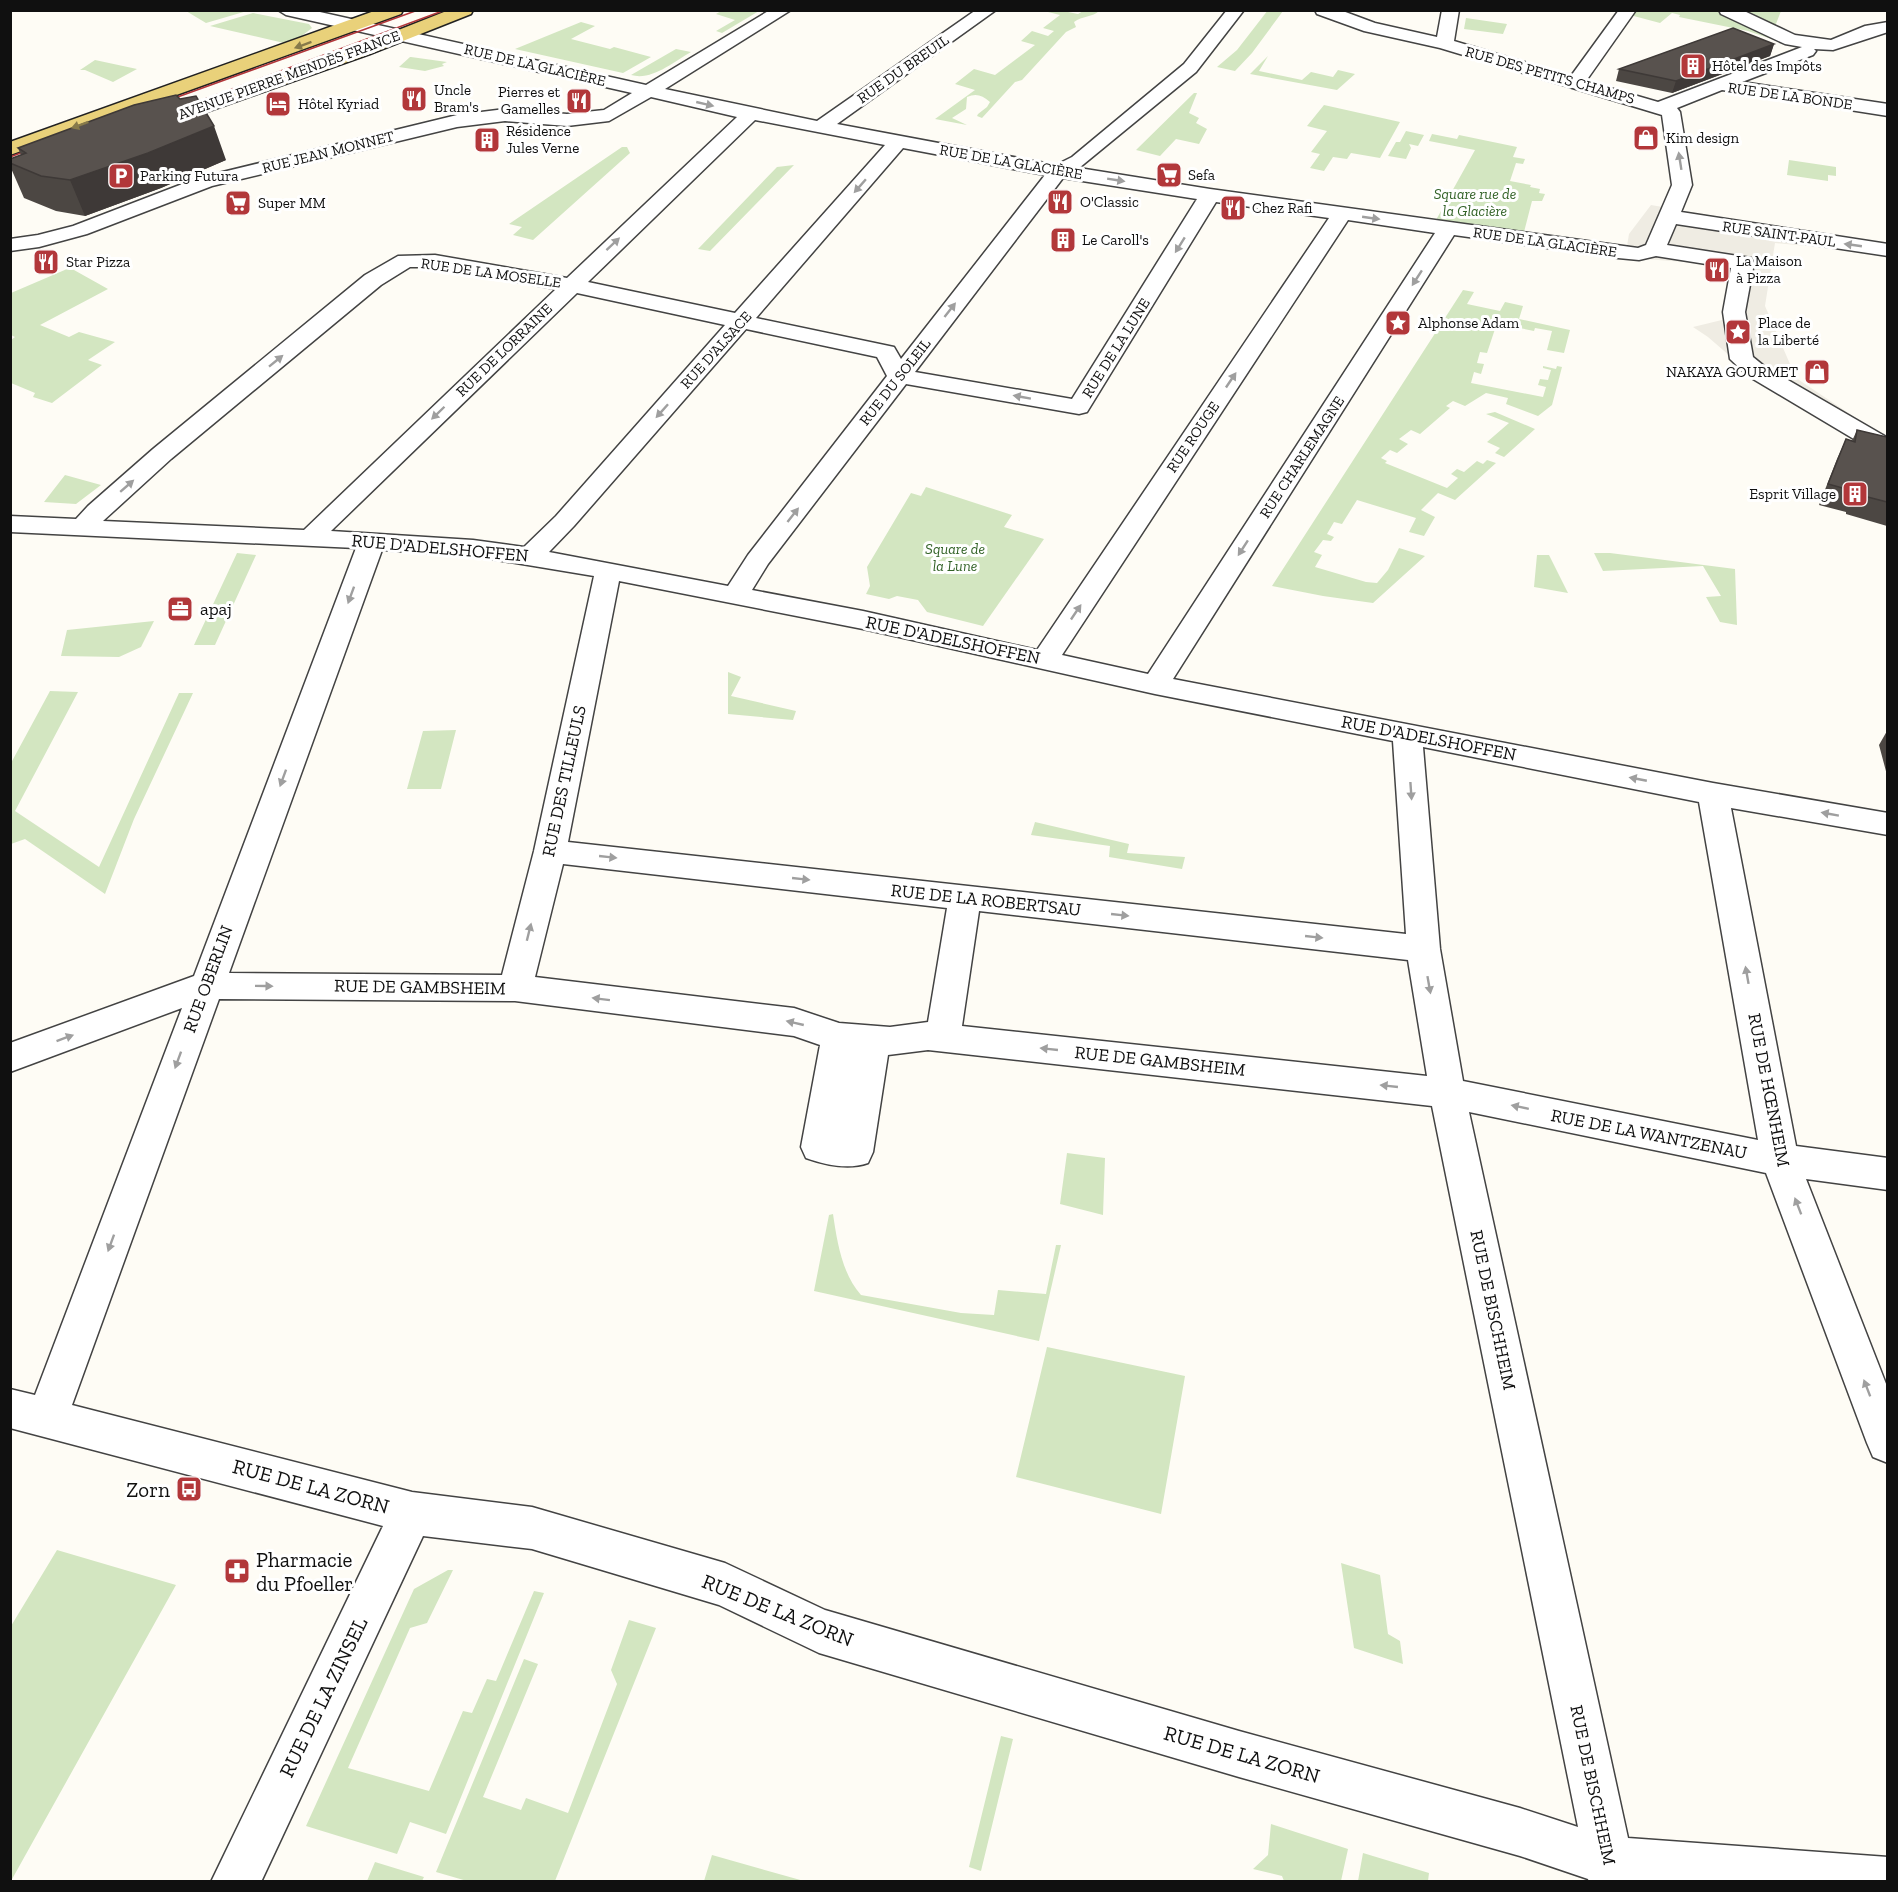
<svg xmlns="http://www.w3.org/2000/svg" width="1898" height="1892" font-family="'Zilla Slab',serif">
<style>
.green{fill:#d3e6c1}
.plaza{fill:#efece3}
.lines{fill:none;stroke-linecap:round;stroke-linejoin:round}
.street-casing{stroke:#434343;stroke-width:3}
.primary-casing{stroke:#212121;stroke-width:3}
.street{fill:#fff;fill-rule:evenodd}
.primary{fill:#e9d17a;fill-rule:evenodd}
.tram{stroke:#b2373a;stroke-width:1.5}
.wall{fill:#4c4743}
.shaded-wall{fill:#3e3937}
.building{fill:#58524e;stroke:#3e3937;stroke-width:1.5}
.oneway{fill:#877a4a}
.oneway2{fill:#9f9f9f}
.labels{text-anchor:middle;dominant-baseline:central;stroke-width:6;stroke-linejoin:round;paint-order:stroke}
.far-street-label{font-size:15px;fill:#101010;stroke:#fff}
.far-poi-label{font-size:15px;fill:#101010;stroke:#fff;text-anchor:start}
.far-park-label{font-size:15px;font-style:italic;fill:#326227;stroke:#fff}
.street-label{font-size:18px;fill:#101010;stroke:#fff}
.poi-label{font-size:18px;fill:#101010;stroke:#fff;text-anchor:start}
.near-street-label{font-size:21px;fill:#101010;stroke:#fff}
.near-poi-label{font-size:21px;fill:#101010;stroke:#fff;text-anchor:end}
</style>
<rect width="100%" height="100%" fill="#fefcf5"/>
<path class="green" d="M245,10l2,1 -41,12 -20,-12z
M723,10h33l3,1 -37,22 -6,-2 19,-11 -19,-6z
M1268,10l15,1 -31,42 -17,18 -18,-4 20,-17z
M1633,10l148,1 -7,18 52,13 -11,9 -20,-4 -47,-16 -69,-14 1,-2 -8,-2 -12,10 -30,-8z
M1044,11h19l15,3 5,-3h16c-6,6 -17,5 -25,11l2,5 -10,5 -44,48 -7,2 -33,36 -5,-2 1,-2 9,-7 3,-5c-8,-7 -14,-9 -23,-5l-1,12 -14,9 15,7 -32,-6 40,-29 -20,-6 19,-15 21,6 40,-30 -14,-4 11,-10 16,5 6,-5 -11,-3 17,-13z
M253,13l56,11 3,4 -13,10 -15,5 -74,-17z
M1466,18l41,6 -4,10 -39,-5z
M581,22l14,4 -24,13 39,10 4,-2 37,10 -28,16 -108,-24z
M676,49l15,3c-18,10 -39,29 -60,23z
M1268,56l-9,15 43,9 9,-8 22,5 5,-7 17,4 -18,16 -87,-16z
M410,57h1l36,5 -5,2 2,2 -19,5 -26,-4z
M95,60l42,9 -24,13 -28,-12h-5z
M1194,93h3l-8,20 10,5 -3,5 11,6 -8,15 -23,-5 -16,17 -24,-6z
M1324,105l76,17 -20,36 -29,-5 -4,6 -14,-2 -9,14 -14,-3 10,-14 -9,-2 16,-21 -20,-5z
M1406,131l18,4 -6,11 -9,-2 2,4 -5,11 -18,-3 8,-14h4z
M1432,134l25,5 2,-4 58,12 -4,10 12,2 -2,5 -7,-1 -6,18 21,4 -1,2 10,2 -1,4 6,1 -3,7h-10l-8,31 -88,-12 39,-70 -46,-9z
M622,147h5l3,6 -97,87 -20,-5 9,-8 -13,-3z
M1789,160l47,7v9l-8,-1v6l-41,-6z
M794,165l-84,86 -12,-2 79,-82z
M67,269l7,1 34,19 -68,36 29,12 10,-5 36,10 -27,18 14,5 -50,38 -19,-6 2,-4 -24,-10v-43l4,-3 -4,-2v-42z
M1463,290l11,2 -7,12 33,7 5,-9 18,4 -4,13 51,11 -6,23 -17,-3 5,-19 -17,-3 -1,3 -19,-4v-3l-22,-4 -2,5 5,1 -9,27 -7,-1 -3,11 7,1 -3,10 -7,-2 -3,11 72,14 3,-10 -8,-2 2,-6 8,1 3,-10 -8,-2v-2l13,3 1,-3 5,1 -10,38 -14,11 -32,-12 2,-6 -22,-5 -21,13 -12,-5 -7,5 4,2 -30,26 -9,-4 -12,9 9,5 -11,9 -7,-3 -9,8 6,3 -2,2 62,25 11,-10 -7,-4 6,-5 7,3 13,-11 6,3 4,-4 9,3 -41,37 -17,-7 -17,17 14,7 -11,19 -15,-4 7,-14 -59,-18 -15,24 -8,-2 -7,12 7,3 -3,4 -8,-1 -9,12 8,3 -7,12 51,15 11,1 11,-13 11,-22 26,8 -52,47 -50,-7 -51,-10z
M1495,412l40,17 -31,28 -9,-4 5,-5 -13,-6 22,-19 -23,-9z
M65,475l36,10 -25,19 -32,-2z
M926,487l86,28 -8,12 40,12 -61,87 -56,-14 -9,-12 -21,-4 -8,3 -23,-5 4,-8 -3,-19 44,-74 10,3z
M237,553l19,2 -41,90h-21z
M1594,553h16l125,16 2,56 -17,-3 -14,-25 15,-1 -18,-30 -100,5z
M1537,555h12l19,38 -34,-6z
M154,621l-13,26 -22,10 -58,-1 6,-26z
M728,672l13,5 -10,19 65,15 -3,9 -65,-6z
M50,691l28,1 -63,119 84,56 80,-174h14l-59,126 -29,75 -80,-55 -14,5v-81z
M456,730l-15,59h-34l16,-58z
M1035,822l94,22 -2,9 58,4 -3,12 -73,-12 1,-11 -79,-11z
M1067,1153l38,5 -2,57 -43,-11z
M833,1214c4,27 9,60 28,81l100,18 33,2 4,-25 48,4 10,-49h5l-22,96 -225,-50 15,-76z
M1047,1347l138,29 -24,138 -145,-37z
M57,1550l119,35 -165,296v-255z
M1341,1563l39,12 8,59 12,7 3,23 -49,-16z
M448,1570h5l-26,53 -17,5 -62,140 81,23 34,-80 9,2 15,-34 9,2 38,-90 10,2 -98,241 -36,-12 -13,32 -91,-28 108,-237z
M629,1620l27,8 -101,253h-88l-31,-9 88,-213 14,5 -55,133 38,13 5,-12 42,15 49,-129 -6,-14z
M1001,1736l12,3 -32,132 -12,-4z
M1271,1824l77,25 -7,32h-57l-2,-5 -29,-7 15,-14z
M1363,1853l66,20 -1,8h-70z
M712,1855l92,26h-100z
M375,1862l49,15 -2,4h-55z"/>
<path class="plaza" d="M1651,205l203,35 -4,10 -75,-7 -10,63 31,72 84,56 4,-1 3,4v15l-86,-49 -33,-14 -60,-52 -15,-10 33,-8 6,-39 -9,-11 -13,-5 -65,-5 -18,-13 2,-12z"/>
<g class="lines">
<g class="street-casing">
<path id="street" d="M278,10h33l335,75 124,-75h21l-126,79 152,32 159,-111h20l-159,114 219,41 16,-8 112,-93 43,-54h17l-48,62 -117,96 131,21 428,59 8,-3 26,-60 -10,-70 -222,-67 -76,-17 -47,-17 -2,-4h25l35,13 62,14 5,-27h17l-5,31 117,35 48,-66h17l-50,71 72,21 144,-55 -17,-3 -64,-30 -2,-4h23l53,25 36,5 34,-14 23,-4v10l-55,18 -19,-1 2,2 -3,4 -71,27 146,22v12l-166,-26 -45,18 3,4 12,73 -11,27 207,32v12l-212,-32 -9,21 84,13 3,5 -9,49 8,45 11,9 124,72v18l-9,-2 -131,-78 -18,-17 -7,-47 8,-44 -75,-12 -17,4 -21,-2 -164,-23 -281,444 540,104 175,30v22l-157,-27 65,338 92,12v32l-82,-11 82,210v74l-15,-6 -6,-14 -101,-270 -297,-61 159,726 260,19v25h-299l-1,-3 -68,-23 -281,-79 -420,-124 -100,-48 -187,-56 -109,-13 -162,346h-50l172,-356 -373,-98v-39l25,6 147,-387 -172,64v-29l184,-67 162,-428 -346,-16v-16l66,3 12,-13 65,-57 212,-174 33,-19 37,-1 132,23 170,-161 -86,-20 -42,24 -42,5 -62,-5 -48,6 -245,59 -125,48 -48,13 -29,4v-12l28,-4 35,-9 125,-48 259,-63 48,-6 62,5 37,-4 28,-17 -346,-78zM755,120l130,25 -150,168 -147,-31zM903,148l142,27 -144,184 -7,-12 -138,-29zM1063,178l134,21 -125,200 -157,-27zM1216,202l113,16 -292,432 -174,-39 -111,-21 16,-26 138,-180 173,30 8,-2zM1348,220l87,13 -287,441 -86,-19zM410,267h25l121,22 -252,241 -201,-9 68,-62 210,-174zM577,293l148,32 -169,191 -32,31 -51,-7 -142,-9zM746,329l131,28 10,19 -139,179 -20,31 -179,-34 25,-26zM382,550l91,6 121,20 -60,275 -32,124 -273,-2zM619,581l244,48 292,65 238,47 13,193 -838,-92zM1423,747l276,55 59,338 -295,-59 -23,-132zM563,864l384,44 -19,114 -38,5 -51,-4 -45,-15 -259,-31zM979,911l429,49 19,116 -465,-50zM219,999l296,2 279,35 26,9 -19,102 5,11c20,7 42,12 62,5l5,-11 15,-97 40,-5 504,56 146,721 -58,-19 -281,-77 -414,-121 -100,-47 -193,-56 -120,-15 -340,-87z"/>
</g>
<g class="primary-casing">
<path id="primary" d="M377,10h26l-2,4 -391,141v-13z
M449,10h24l-2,4 -101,40 -203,72h-14l-2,-4 2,-4 205,-72z"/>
</g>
<use href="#street" class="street"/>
<use href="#primary" class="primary"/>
<path class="tram" d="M161,103l257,-93
M183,107l262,-97
M10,157l24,-9"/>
</g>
<path class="wall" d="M1774,44l-4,12 -98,37 -56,-12 3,-12z
M18,148l208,12 -65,28 -76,28 -29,-5 -32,-13 -14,-32v-7l11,-4z
M1857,430l30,7v89l-41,-12v-2l-27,-7 18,-46 9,-20 6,2z
M1887,731v44l-8,-30z"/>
<path class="shaded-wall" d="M1774,44l-4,12 -98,37 4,-12z
M214,126l12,34 -65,28 -76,28 -15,-36z"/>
<path class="building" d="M1733,28l41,16 -98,37 -57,-12z
M176,95l4,4 16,-3 18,30 -66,27 -78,27 -29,-4 -31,-13v-4l16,-6 -8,-5 116,-43z
M1857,430l30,7v65l-31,-8 1,-2 -29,-8 18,-45 9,3z"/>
<defs><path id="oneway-solid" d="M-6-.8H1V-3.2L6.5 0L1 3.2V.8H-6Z" transform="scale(1.5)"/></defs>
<g class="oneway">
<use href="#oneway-solid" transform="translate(303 45) rotate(160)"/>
<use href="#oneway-solid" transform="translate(80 125) rotate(160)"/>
</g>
<g class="oneway2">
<use href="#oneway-solid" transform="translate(705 104) rotate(13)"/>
<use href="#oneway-solid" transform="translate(1680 161) rotate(-99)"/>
<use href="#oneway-solid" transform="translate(1116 180) rotate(9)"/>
<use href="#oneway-solid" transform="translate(860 186) rotate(131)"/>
<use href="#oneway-solid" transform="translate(1371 218) rotate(8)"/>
<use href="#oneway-solid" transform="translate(613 244) rotate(-43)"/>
<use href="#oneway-solid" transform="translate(1180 245) rotate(122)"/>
<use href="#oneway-solid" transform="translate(1853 245) rotate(-172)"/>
<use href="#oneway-solid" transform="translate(1417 278) rotate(123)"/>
<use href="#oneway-solid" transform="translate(950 310) rotate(-52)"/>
<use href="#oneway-solid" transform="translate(276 361) rotate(-39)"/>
<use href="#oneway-solid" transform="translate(1231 380) rotate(-56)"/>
<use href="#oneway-solid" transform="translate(1022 397) rotate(-170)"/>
<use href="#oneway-solid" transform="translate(662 411) rotate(132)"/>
<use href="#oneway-solid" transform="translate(438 413) rotate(136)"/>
<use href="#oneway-solid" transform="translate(127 486) rotate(-41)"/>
<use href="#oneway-solid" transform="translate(793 515) rotate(-52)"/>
<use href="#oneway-solid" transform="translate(1243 548) rotate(123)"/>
<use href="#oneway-solid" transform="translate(351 595) rotate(110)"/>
<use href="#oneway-solid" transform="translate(1076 612) rotate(-56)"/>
<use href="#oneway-solid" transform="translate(283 778) rotate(110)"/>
<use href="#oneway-solid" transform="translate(1638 779) rotate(-169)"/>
<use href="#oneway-solid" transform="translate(1411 791) rotate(86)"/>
<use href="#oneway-solid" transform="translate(1830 814) rotate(-170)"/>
<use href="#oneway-solid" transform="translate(608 857) rotate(6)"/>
<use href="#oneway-solid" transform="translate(801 879) rotate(6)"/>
<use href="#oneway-solid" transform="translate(1120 915) rotate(6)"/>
<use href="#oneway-solid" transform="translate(529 932) rotate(-76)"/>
<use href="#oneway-solid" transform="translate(1314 937) rotate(6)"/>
<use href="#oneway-solid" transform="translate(1747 975) rotate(-100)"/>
<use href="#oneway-solid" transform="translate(1429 985) rotate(80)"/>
<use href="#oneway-solid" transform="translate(264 986) rotate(1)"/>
<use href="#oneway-solid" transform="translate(601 999) rotate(-173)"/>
<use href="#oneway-solid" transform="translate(795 1023) rotate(-167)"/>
<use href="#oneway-solid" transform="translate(65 1038) rotate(-20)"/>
<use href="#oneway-solid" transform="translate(1049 1049) rotate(-174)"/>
<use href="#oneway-solid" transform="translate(178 1060) rotate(110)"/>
<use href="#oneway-solid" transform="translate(1389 1086) rotate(-174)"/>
<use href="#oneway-solid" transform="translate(1520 1107) rotate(-168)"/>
<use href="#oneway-solid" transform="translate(1798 1206) rotate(-111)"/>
<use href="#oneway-solid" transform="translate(111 1243) rotate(110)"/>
<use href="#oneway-solid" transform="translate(1867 1388) rotate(-111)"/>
</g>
<defs>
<g id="building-square" transform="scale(1.35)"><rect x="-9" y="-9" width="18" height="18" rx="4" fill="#b2373a" stroke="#fff"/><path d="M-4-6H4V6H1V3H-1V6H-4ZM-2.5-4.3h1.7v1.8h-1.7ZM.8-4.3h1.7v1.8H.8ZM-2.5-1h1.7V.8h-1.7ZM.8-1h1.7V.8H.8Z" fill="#fff"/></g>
<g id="restaurant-square" transform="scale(1.35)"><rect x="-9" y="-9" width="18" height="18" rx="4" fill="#b2373a" stroke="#fff"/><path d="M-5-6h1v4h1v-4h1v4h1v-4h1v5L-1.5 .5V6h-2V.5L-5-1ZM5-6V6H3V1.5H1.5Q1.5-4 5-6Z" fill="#fff"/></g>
<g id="hotel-square" transform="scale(1.35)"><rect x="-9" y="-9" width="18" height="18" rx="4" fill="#b2373a" stroke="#fff"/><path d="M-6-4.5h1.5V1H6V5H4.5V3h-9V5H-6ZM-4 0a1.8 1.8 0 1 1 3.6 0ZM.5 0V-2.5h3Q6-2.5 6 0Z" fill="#fff"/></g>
<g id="shop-square" transform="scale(1.35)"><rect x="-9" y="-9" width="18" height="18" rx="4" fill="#b2373a" stroke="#fff"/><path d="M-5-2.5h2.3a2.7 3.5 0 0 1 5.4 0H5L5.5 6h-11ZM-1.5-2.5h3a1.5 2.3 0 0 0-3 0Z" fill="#fff"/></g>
<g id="supermarket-square" transform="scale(1.35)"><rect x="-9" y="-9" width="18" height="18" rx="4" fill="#b2373a" stroke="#fff"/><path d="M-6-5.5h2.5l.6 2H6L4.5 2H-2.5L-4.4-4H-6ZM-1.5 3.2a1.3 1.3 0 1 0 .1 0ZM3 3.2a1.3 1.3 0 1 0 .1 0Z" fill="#fff"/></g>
<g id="parking-square" transform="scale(1.35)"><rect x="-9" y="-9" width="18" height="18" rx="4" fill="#b2373a" stroke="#fff"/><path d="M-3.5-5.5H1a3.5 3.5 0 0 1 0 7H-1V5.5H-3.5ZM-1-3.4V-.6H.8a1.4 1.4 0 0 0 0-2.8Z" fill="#fff"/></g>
<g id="sight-square" transform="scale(1.35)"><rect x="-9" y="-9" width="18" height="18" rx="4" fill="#b2373a" stroke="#fff"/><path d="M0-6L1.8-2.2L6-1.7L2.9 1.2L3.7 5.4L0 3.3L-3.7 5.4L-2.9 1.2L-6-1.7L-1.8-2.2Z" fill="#fff"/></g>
<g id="office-square" transform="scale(1.35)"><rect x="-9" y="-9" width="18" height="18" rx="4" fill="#b2373a" stroke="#fff"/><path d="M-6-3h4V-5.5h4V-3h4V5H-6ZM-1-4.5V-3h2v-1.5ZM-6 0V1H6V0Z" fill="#fff"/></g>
<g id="bus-square" transform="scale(1.35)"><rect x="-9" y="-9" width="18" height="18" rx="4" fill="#b2373a" stroke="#fff"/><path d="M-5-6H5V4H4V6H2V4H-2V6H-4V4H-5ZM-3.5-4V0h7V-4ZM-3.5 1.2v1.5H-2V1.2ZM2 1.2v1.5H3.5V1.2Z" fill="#fff"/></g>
<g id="pharmacy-square" transform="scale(1.35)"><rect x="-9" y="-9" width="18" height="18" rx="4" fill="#b2373a" stroke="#fff"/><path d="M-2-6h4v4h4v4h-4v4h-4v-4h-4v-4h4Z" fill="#fff"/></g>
</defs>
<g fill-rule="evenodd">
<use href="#building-square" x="1693" y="66"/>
<use href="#restaurant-square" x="414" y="99"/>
<use href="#restaurant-square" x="579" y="101"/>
<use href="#hotel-square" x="278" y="104"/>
<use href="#shop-square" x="1646" y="138"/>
<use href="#building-square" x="487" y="140"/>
<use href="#supermarket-square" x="1169" y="175"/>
<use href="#parking-square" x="121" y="176"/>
<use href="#restaurant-square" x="1060" y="202"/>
<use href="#supermarket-square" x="238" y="203"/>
<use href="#restaurant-square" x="1233" y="208"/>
<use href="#building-square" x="1063" y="240"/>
<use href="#restaurant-square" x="46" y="262"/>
<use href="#restaurant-square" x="1717" y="270"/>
<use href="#sight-square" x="1398" y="323"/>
<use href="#sight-square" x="1738" y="332"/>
<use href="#shop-square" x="1817" y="372"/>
<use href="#building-square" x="1855" y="494"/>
<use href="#office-square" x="180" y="609"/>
<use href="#bus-square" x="189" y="1489"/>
<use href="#pharmacy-square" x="237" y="1571"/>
</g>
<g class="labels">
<g class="far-street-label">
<text transform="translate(535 65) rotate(13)">RUE DE LA GLACIÈRE</text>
<text transform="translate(903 69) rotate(-35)">RUE DU BREUIL</text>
<text transform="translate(289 75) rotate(-20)">AVENUE PIERRE MENDÈS FRANCE</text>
<text transform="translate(1550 75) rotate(16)">RUE DES PETITS CHAMPS</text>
<text transform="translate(1790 96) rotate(8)">RUE DE LA BONDE</text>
<text transform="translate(328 152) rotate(-14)">RUE JEAN MONNET</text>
<text transform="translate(1011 162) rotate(10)">RUE DE LA GLACIÈRE</text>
<text transform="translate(1779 234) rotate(8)">RUE SAINT-PAUL</text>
<text transform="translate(1545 242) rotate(8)">RUE DE LA GLACIÈRE</text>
<text transform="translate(491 273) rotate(8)">RUE DE LA MOSELLE</text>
<text transform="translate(1116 348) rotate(-58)">RUE DE LA LUNE</text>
<text transform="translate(504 350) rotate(-44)">RUE DE LORRAINE</text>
<text transform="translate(716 350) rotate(-48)">RUE D'ALSACE</text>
<text transform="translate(895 382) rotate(-52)">RUE DU SOLEIL</text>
<text transform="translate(1193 437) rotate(-56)">RUE ROUGE</text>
<text transform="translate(1302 457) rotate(-57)">RUE CHARLEMAGNE</text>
</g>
<g class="far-poi-label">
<text x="1712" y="66">Hôtel des Impôts</text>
<text x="434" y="90">Uncle<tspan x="434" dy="17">Bram's</tspan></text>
<text x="560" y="92" text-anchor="end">Pierres et<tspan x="560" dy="17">Gamelles</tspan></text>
<text x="298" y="104">Hôtel Kyriad</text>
<text x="506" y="131">Résidence<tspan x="506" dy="17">Jules Verne</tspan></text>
<text x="1666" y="138">Kim design</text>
<text x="1188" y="175">Sefa</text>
<text x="140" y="176">Parking Futura</text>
<text x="1080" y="202">O'Classic</text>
<text x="258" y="203">Super MM</text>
<text x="1252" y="208">Chez Rafi</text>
<text x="1082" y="240">Le Caroll's</text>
<text x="1736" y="261">La Maison<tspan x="1736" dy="17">à Pizza</tspan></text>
<text x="66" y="262">Star Pizza</text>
<text x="1418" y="323">Alphonse Adam</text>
<text x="1758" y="323">Place de<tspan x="1758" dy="17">la Liberté</tspan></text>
<text x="1798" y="372" text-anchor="end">NAKAYA GOURMET</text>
<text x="1836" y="494" text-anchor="end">Esprit Village</text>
</g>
<g class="far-park-label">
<text x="1475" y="194">Square rue de<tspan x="1475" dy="17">la Glacière</tspan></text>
<text x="955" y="549">Square de<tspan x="955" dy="17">la Lune</tspan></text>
</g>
<g class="street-label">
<text transform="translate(440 548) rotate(5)">RUE D'ADELSHOFFEN</text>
<text transform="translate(953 640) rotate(12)">RUE D'ADELSHOFFEN</text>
<text transform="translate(1429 738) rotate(11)">RUE D'ADELSHOFFEN</text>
<text transform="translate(564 781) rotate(-78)">RUE DES TILLEULS</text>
<text transform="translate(986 900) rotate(6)">RUE DE LA ROBERTSAU</text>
<text transform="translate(208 979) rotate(-70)">RUE OBERLIN</text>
<text transform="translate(420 987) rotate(1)">RUE DE GAMBSHEIM</text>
<text transform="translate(1160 1061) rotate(6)">RUE DE GAMBSHEIM</text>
<text transform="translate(1769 1090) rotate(79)">RUE DE HŒNHEIM</text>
<text transform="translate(1649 1134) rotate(11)">RUE DE LA WANTZENAU</text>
<text transform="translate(1493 1310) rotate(78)">RUE DE BISCHHEIM</text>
<text transform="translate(1593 1785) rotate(78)">RUE DE BISCHHEIM</text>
</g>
<g class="poi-label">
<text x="200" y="609">apaj</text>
</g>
<g class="near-street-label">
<text transform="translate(311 1486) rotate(15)">RUE DE LA ZORN</text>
<text transform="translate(778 1610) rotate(22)">RUE DE LA ZORN</text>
<text transform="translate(323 1697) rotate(-64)">RUE DE LA ZINSEL</text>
<text transform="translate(1242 1754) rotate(16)">RUE DE LA ZORN</text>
</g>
<g class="near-poi-label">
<text x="170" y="1489">Zorn</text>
<text x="256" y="1559" text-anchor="start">Pharmacie<tspan x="256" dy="24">du Pfoeller</tspan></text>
</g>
</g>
<rect width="1898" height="1892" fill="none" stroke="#101010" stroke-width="24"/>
</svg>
